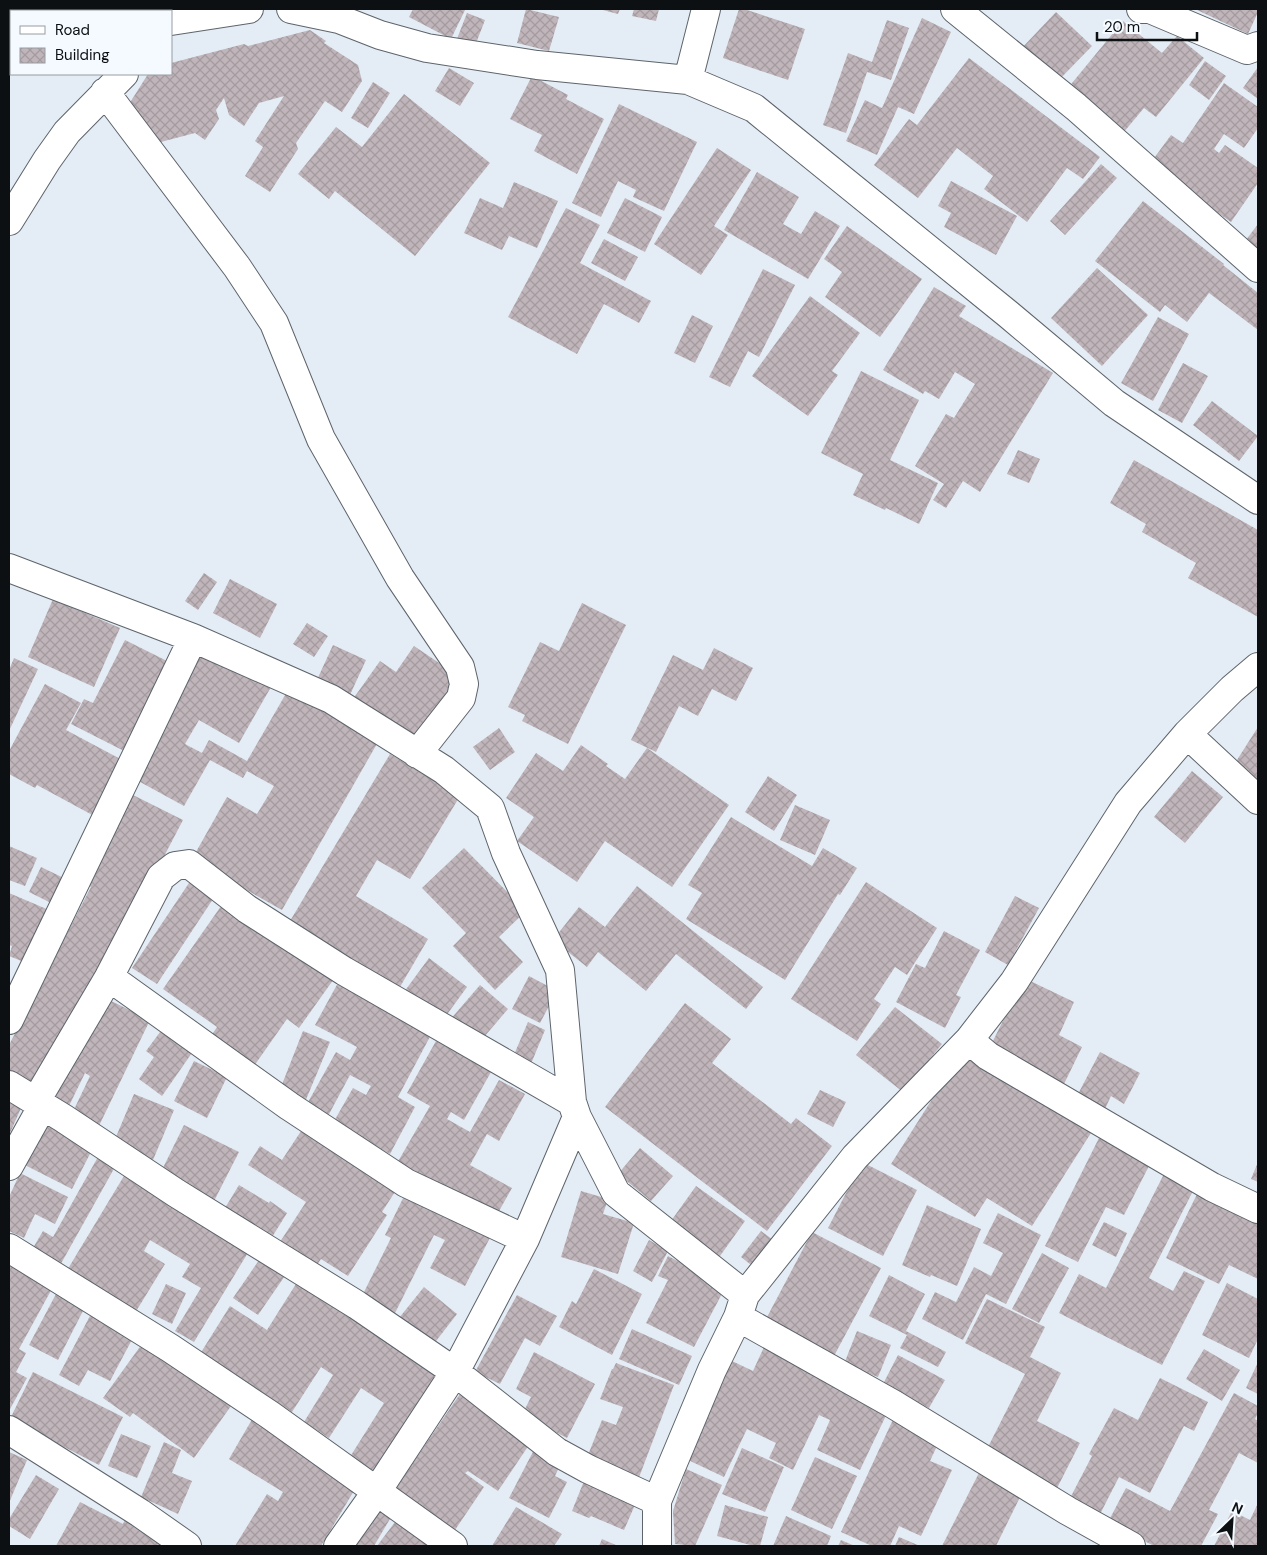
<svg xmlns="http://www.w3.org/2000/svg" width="1267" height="1555" font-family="'DM Sans',sans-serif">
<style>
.building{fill:url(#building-cross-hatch)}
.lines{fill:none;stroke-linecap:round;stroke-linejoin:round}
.minor-casing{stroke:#5d646b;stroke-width:30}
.minor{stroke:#fff;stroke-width:28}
</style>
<defs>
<pattern id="building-cross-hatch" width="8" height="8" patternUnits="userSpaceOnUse" patternTransform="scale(1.25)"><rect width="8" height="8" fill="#c0b5ba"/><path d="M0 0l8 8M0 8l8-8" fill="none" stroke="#a49b9f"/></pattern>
</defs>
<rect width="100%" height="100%" fill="#e4edf5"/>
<path class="building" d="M413,9h50l2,1 -14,29 -42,-22z
M526,9l33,8 -10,34 -32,-8z
M599,9h21l-2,5z
M634,9h25l-3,12 -24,-5z
M739,9h5l61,20 -17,51 -65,-22z
M1195,9h63v3l-10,22z
M1056,12l36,34 -37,38 -35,-34z
M467,13l18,7 -12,31 -18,-7z
M922,18l29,14 -37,82 -16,-7 -21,48 -31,-14 19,-41 17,8z
M887,20l22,8 -18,52 -24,-8 -21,61 -23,-8 25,-72 24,9z
M1123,21l39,32 15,-17 27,22 -48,59 -12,-9 -26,31 -55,-45z
M310,30l16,11 -2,2 34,22 4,16 -20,31 -17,-11 -29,42 2,6 -28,43 -25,-16 18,-29 -8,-6 29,-45 -25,7 -15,23 -15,-11 -5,-17 -8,12 3,9 -14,21 -10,-7 -38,10 -18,-12 -8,-30 17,-27h23v-11l73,-19 4,2z
M969,58l131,99 -17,22 -16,-11 -40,54 -43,-33 9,-13 -36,-28 -39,50 -44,-33 35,-46 8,6z
M1205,61l21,15 -17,24 -20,-15z
M1258,67v32l-15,-11z
M449,68l25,15 -14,23 -25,-15z
M532,76l36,19 -2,4 38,20 -27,55 -43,-23 8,-16 -32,-16z
M373,82l17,11 -22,35 -17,-10z
M1224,83l34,24v21l-14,20 -20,-14 -10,15 5,4 6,-8 33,23v15l-27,39 -82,-57 22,-30 12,8z
M404,94l86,69 -75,93 -80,-65 -6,8 -31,-25 38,-47 26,20z
M619,104l78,38 -33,69 -31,-14 3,-7 -18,-9 -17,36 -29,-14z
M717,148l34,22 -37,56 14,9 -27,40 -47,-31z
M1101,164l16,14 -52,57 -15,-14z
M757,172l42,25 -16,27 18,10 14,-23 25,15 -32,53 -84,-49z
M951,181l66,35 -21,39 -52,-28 7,-14 -13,-7z
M514,182l44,19 -21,47 -28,-12 -7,14 -38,-17 16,-35 23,10z
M625,198l37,19 -17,35 -38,-19z
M1143,201l81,63 -1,1 35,28v37l-49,-37 -22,29 -22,-17 -5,7 -65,-51z
M566,208l34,17 -20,38 71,38 -12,22 -35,-19 -27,50 -69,-37z
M1258,224v25l-12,-9z
M847,226l75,53 -42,58 -55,-40 17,-25 -18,-13z
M604,239l34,18 -13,24 -34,-18z
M1097,268l51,47 -46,51 -51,-48z
M763,269l32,16 -36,72 -11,-6 -18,36 -21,-10z
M934,287l32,19 -7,10 94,57 -73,119 -17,-11 -17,27 -13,-8 11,-16 -29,-18 31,-52 8,4 21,-34 -20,-12 -16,27 -14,-8 -2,3 -40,-24z
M810,296l50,37 -28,38 6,4 -30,41 -56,-40z
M692,315l21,11 -18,37 -21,-10z
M1158,317l31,17 -36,67 -32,-18z
M1183,363l25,13 -26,47 -24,-13z
M861,371l58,29 -29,60 48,23 -19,41 -33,-16 -1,2 -32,-15 10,-21 -42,-21z
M1212,401l46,35 -19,25 -46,-36z
M1018,450l22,9 -11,24 -22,-9z
M1134,460l124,70v87l-70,-39 8,-15 -54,-31 4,-8 -36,-21z
M204,573l13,9 -19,28 -13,-9z
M230,579l47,25 -17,34 -47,-25z
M53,599l67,29 -26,59 -66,-30z
M582,603l44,22 -58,119 -46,-23 3,-6 -17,-8 32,-65 19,9z
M307,623l21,13 -14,21 -21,-13z
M125,640l48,24 -45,89 -57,-29 13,-25 9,4z
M333,645l33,15 -17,37 -33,-15z
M414,646l46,31 -43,65 -64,-43 27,-38 16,11z
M714,648l39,20 -17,33 -24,-12 -14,27 -19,-10 -23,46 -25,-12 42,-85 30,15z
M203,651l72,29 -36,63 -40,-23 -14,24 17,9 7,-13 38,21 41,-71 90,52 -96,168 -90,-51 35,-62 30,17 17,-28 -27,-15 -4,7 -33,-18 -26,46 -53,-29z
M14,658l24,11 -29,62v-61z
M45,684l36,19 -15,27 60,32 -30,55 -59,-32 -2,3 -26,-14v-23z
M1258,727v61l-28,-17z
M499,728l16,24 -25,18 -17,-23z
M581,745l27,19 -2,2 19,13 22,-31 82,57 -57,82 -67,-46 -28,41 -60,-41 17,-24 -28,-19 30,-45 27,18z
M390,754l70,42 -50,83 -33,-19 -21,36 72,43 -31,53 -110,-66z
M1192,771l31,26 -38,46 -31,-26z
M768,776l29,19 -23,36 -29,-19z
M129,793l54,27 -109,209 -36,59 -29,-16v-27l82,-158 -8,-5z
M795,805l35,15 -15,35 -35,-15z
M731,817l81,49 11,-18 34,20 -17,27 -2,-1 -53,86 -99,-61 16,-26 -14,-8z
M9,846l28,12 -12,28 -16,-6z
M464,848l62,63 -27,26 24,25 -28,28 -42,-44 13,-13 -44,-45z
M41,867l31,15 -13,25 -30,-15z
M191,880l24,16 -58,88 -25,-16z
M866,882l71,46 -30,47 -12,-8 -21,32 7,5 -24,37 -66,-42z
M637,886l126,101 -17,22 -70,-55 -30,37 -48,-39 -11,15 -34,-27 26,-33 26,20z
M9,893l47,20 -22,53 -25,-10 3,-10 -3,-1z
M1015,896l24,12 -31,57 -23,-13z
M226,899l110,77 -37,52 -12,-9 -33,47 -43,-30 6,-9 -54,-38z
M944,931l36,19 -24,45 5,2 -16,31 -49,-26 20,-38 9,4z
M429,958l38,29 -24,33 -39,-28z
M529,976l28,15 -17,32 -28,-14z
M1024,978l50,24 -15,33 23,12 -18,37 -74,-37z
M339,981l94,50 -35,66 17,10 -25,47 -57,-31 20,-35 13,7 5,-9 -21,-11 -22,41 -21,-12 29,-52 14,8 7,-13 -42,-22z
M480,985l28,24 -30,35 -29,-23z
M103,997l47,23 -54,112 -27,-12 21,-44 -5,-3 -18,37 -15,-7z
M685,1003l46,36 -19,24 79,61 5,-6 36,28 -65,85 -162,-124z
M895,1007l47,37 -39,48 -47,-37z
M528,1022l17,8 -17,41 -18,-7z
M163,1028l31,22 -32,46 -23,-17 15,-22 -8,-6z
M303,1031l27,11 -25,60 -26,-10z
M436,1041l55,31 -27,48 -13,-8 -4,7 23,13 29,-52 26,14 -26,47 -12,-7 -17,31 42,23 -18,32 -98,-55 34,-59 -23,-13z
M962,1052l129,81 -59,93 -45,-28 -12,19 -84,-53z
M1100,1052l40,21 -16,31 -13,-8 -7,15 -27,-15z
M194,1061l33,16 -20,41 -33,-17z
M820,1090l26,12 -13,25 -26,-13z
M9,1092l16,7 -15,34 -1,-1z
M134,1094l40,16 -21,50 -40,-16z
M41,1119l53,27 -22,43 -53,-27z
M184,1125l55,27 -26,51 -54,-27z
M305,1125l95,59 -18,28 5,3 -39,61 -27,-17 -6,9 -37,-23 28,-43 -58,-37 12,-19 22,14z
M1099,1138l51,26 -26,51 -18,-8 -28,55 -33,-16z
M103,1148l17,10 -62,111 -28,-16 13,-22 10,6z
M640,1148l33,28 -22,25 -33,-27z
M862,1162l55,28 -34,66 -55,-28z
M1258,1162v20l-7,-3z
M127,1171l125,75 -58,96 -19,-11 26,-43 -19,-11 8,-13 -40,-24 -6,11 21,13 -33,54 -69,-41z
M20,1173l48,24 -13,27 -20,-10 -11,24 -15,-7v-34z
M1164,1174l30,15 -45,89 24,13 11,-20 21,10 -43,84 -103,-52 20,-39 27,14z
M239,1185l30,18 1,-2 17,12 -18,29 -47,-29z
M696,1186l49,35 -30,42 -49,-35z
M408,1188l85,44 -28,54 -35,-18 15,-28 -11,-5 -40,80 -33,-17 30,-60 -6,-3z
M581,1191l27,8 -5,15 31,9 -16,51 -57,-17z
M1197,1194l61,30v55l-29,-14 -10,19 -53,-26z
M927,1205l54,24 -24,57 -26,-11 -1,2 -28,-12z
M998,1213l43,22 -35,69 -20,-10 -23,46 -41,-21 13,-27 21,10 18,-35 17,9 12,-23 -20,-10z
M1104,1222l23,11 -11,24 -24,-12z
M761,1231l19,14 -20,27 -19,-15z
M812,1232l69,36 -47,88 -68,-37z
M649,1240l19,11 -16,31 -19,-11z
M264,1253l25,17 -31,45 -25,-17z
M1042,1253l27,15 -30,55 -27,-14z
M668,1256l58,30 -32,61 -48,-24 22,-43 -10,-4z
M9,1261l45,24 -35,64 7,4 -10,19 11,6 -18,33z
M594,1269l48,25 -30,61 -53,-28 13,-26 4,3z
M889,1275l36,19 -19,37 40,21 -8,15 -38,-19 7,-13 -38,-19z
M301,1276l146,95 -69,109 -30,-20 36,-57 -23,-15 -32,50 -25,-16 29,-47 -12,-8 -29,45 -92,-58 30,-48 37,24z
M1227,1283l31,16v40l-9,19 -47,-23z
M166,1284l20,9 -14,31 -20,-10z
M424,1287l33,27 -24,31 -34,-27z
M56,1294l28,15 -26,51 -29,-15z
M517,1295l40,21 -17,30 -15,-8 -25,46 -25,-12z
M987,1299l58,28 -15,30 31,16 -24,48 43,22 -24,47 -70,-39 39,-77 -60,-31z
M92,1312l43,22 -25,47 -22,-11 -9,16 -20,-11z
M632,1329l60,27 -13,29 -60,-26z
M857,1331l34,14 -13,32 -34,-13z
M147,1337l89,62 -42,59 -61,-45 -3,4 -27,-19z
M764,1347l127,58 -31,65 -43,-20 13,-30 -11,-5 -26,55 -24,-12 7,-15 -29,-14 -23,48 -38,-18 46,-98 21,10z
M1204,1349l36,21 -18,31 -36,-22z
M534,1352l61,32 -28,54 -45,-23 9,-18 -15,-8z
M898,1355l47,25 -16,28 -46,-24z
M1258,1362v32l-12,-6z
M616,1363l58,22 -36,95 -52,-20 16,-40 14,5 7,-18 -23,-8 12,-30h1z
M33,1372l90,45 -24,48 -89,-46z
M1160,1378l48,24 -14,29 -10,-5 -34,67 -31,-16 -21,41 -30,-16 24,-46 -3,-2 25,-46 24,12z
M462,1391l71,48 -35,52 -30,-20 -3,2 19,14 -29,43 -60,-41z
M1234,1393l24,13v7l-3,6 3,2v42l-19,-10 -30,57 9,4 -17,32h-47l-46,-24 18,-34 44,23z
M896,1413l46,22 -12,26 22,9 -31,66 -22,-10 -9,20h-18l-31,-14z
M254,1416l107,63 -40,67h-86l32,-52 11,7 5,-9 -54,-33z
M121,1434l30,12 -14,32 -29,-12z
M164,1442l17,8 -9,23 20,8 -14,33 -37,-17z
M536,1446l27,13 -8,17 12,6 -18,36 -40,-20z
M742,1448l42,19 -19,45 -43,-18z
M9,1452l18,8 -18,43z
M815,1457l42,19 -25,53 -41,-19z
M982,1467l42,22 -28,57h-54z
M686,1469l36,16 -27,61 -20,-2 -2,-33z
M36,1475l23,14 -29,50 -21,-13v-7z
M586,1476l52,22 -14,32 -33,-14 -2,2 -17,-7z
M377,1495l20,12 -23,39h-27z
M80,1502l43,22 4,-9 38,20 -6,11h-103z
M1258,1503v43h-44l18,-35 18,9z
M725,1505l43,12 -8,29h-6l-37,-10z
M516,1507l46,27 -8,12h-62z
M401,1514l37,32h-61z
M786,1516l45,20 -4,10h-54z
M899,1537l21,9h-25z
M602,1539l16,7h-19z
M841,1540l14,6h-17z"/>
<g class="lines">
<g class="minor-casing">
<path id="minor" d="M108,9l9,2
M291,9l48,10 41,16 47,13 110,17 151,15 66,28 254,206 106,89 144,97
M955,9l121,98 182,161
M1141,9h9l97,41 11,-4
M171,21l78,-12
M688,80l18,-71
M105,92l132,175 37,56 47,116 79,139 60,89 4,17 -3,14 -44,56
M9,221l38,-61 20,-28 57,-58
M9,568l184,70 138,61 113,71 46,38 16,45 54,117 12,132 5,15 39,76 129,102
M1187,734l71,66
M109,977l52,-100 14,-11 14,-2 58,45 97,62 228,131
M9,1020l184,-382
M969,1040l19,16 224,131 46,22
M9,1085l54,33 113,75 181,112 98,67 102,80 31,17 69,32
M36,1101l73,-124 180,129 117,77 119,56
M9,1166l34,-61
M9,1248l161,100 100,67 183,131
M738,1317l155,87 175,107 63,35
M9,1430l131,83 47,33
M338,1546l39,-55 78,-119 70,-133 52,-122
M657,1546v-45l55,-131 26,-53 7,-22 110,-138 114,-117 45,-58 114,-179 59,-69 45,-45 26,-22"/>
</g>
<use href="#minor" class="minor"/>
</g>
<rect width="1267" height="1555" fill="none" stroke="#0d1013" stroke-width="20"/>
<rect x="10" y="10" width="162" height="65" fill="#f4faff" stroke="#989ca1"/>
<rect x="20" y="26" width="25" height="8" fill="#ffffff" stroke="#989ca1"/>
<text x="55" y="35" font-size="15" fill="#0d1013">Road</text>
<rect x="20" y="48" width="25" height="15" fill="url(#building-cross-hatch)" stroke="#989ca1"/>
<text x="55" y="60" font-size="15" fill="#0d1013">Building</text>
<g transform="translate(1232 1520) rotate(25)" stroke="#f4faff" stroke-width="4" paint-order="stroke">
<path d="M0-4L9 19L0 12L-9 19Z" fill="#0d1013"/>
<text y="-8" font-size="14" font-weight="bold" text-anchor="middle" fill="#0d1013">N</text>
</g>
<path d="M1097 32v8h100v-8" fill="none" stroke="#0d1013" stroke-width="2.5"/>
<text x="1104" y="32" font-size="15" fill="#0d1013" stroke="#f4faff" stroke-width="4" paint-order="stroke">20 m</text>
</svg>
